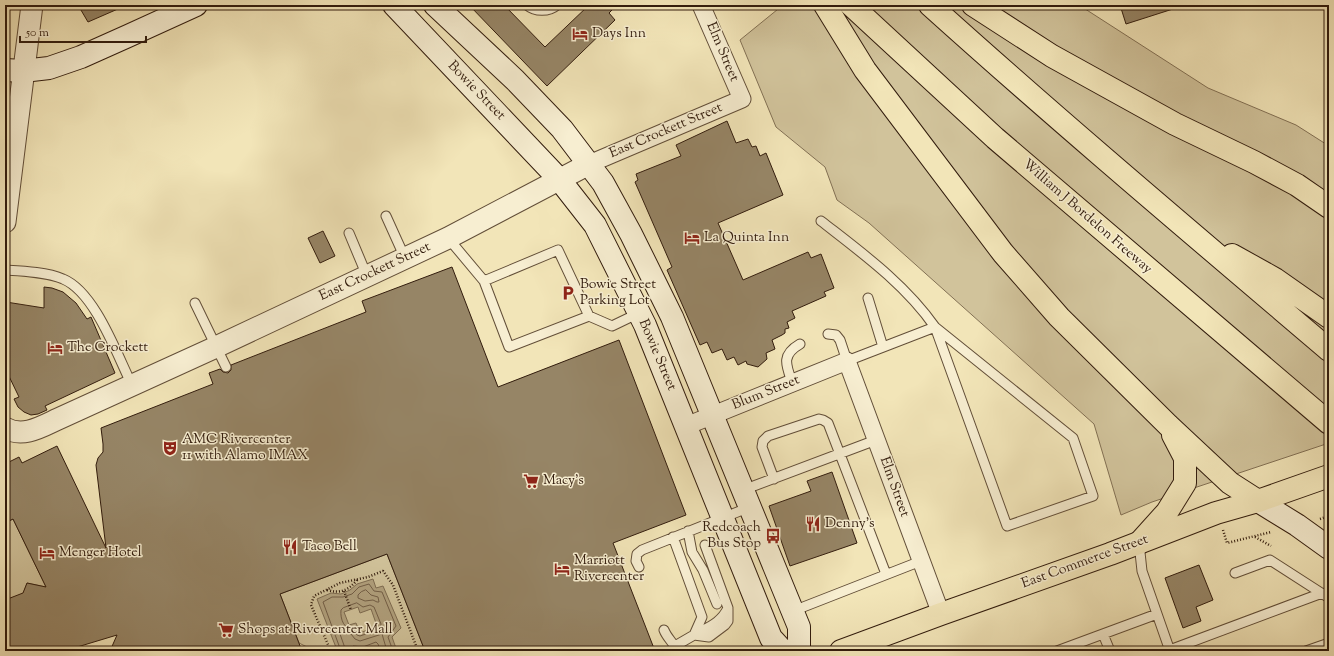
<svg xmlns="http://www.w3.org/2000/svg" width="1334" height="656" font-family="'Sorts Mill Goudy',serif">
<style>
.green{fill:#d1c39b;stroke:#827054}
.water{fill:#b1a17e;stroke:#7e6c51;fill-rule:evenodd}
.lines{fill:none;stroke-linecap:round;stroke-linejoin:round}
.shore{stroke:#725e46;stroke-width:1}
.building{fill:#968566;stroke:#321c0d}
.service-casing{stroke:#624e38;stroke-width:11}
.minor-casing{stroke:#624e38;stroke-width:19}
.tertiary-casing{stroke:#624e38;stroke-width:23}
.secondary-casing{stroke:#321c0d;stroke-width:24}
.primary-casing{stroke:#321c0d;stroke-width:24}
.motorway-casing{stroke:#321c0d;stroke-width:24}
.path{stroke:#321c0d;stroke-width:2.5;stroke-dasharray:1 2;stroke-linecap:butt}
.service{stroke:#f7eed1;stroke-width:9}
.minor{stroke:#f7eed1;stroke-width:17}
.tertiary{stroke:#f7eed1;stroke-width:21}
.secondary{stroke:#f7eed1;stroke-width:22}
.primary{stroke:#f2e5b8;stroke-width:22}
.motorway{stroke:#f2e5b8;stroke-width:22}
.labels{text-anchor:middle;dominant-baseline:central;stroke-width:3;stroke-linejoin:round;paint-order:stroke}
.poi-label{font-size:14px;fill:#321c0d;stroke:#f7eed1;text-anchor:start}
.street-label{font-size:14px;fill:#321c0d;stroke:#f7eed1}
</style>
<rect width="100%" height="100%" fill="#f2e5b8"/>
<filter id="stains"><feTurbulence type="fractalNoise" baseFrequency=".005" numOctaves="4"/><feColorMatrix values="0 0 0 0 .2 0 0 0 0 .09 0 0 0 0 .02 0 0 0 .5 -.17"/></filter>
<radialGradient id="worn" r=".72"><stop offset=".6" stop-color="#630" stop-opacity="0"/><stop offset="1" stop-color="#630" stop-opacity=".3"/></radialGradient>
<path class="green" d="M783,5h296l129,83 88,37 33,21v297l-177,59 -31,13 -27,-91 -225,-201 -32,-23 -12,-33 -49,-40 -36,-87z
M13,519l33,68 -19,-4 -7,19 -15,-2v-77z
M387,554l38,97h-110l-16,-8 -19,-49z"/>
<path class="water" d="M373,579l3,9 7,-2 18,42 -9,9 5,14 -60,-1 -20,-51 14,-6 10,1 9,-4 7,-6zM358,607l2,6 11,-4 6,17 -17,7 -4,-10 -7,2 -5,-13z"/>
<g class="lines">
<path class="shore" d="M366,590l5,5 7,2 1,5h-2l-4,-2 -8,1 -7,-3v-3l3,-3z
M357,603l6,4 7,-2 4,2 7,17 -1,5 -20,7 -3,-1 -3,-6c-10,1 -14,-10 -13,-19l2,-2z
M341,651l-18,-49 9,-5h11l9,-3 7,-7 10,-3 5,7 8,1 14,34 -8,11 5,14
M346,651l-6,-17 2,-2 9,2 4,5 5,2 22,-7 5,17
M352,651l1,-5 10,1 13,-5 2,2 3,7"/>
</g>
<path class="building" d="M78,5h49l-39,17z
M469,5h35l41,42 44,-42h28l-8,8 6,7 -68,66z
M1120,5h55l1,3 -50,16z
M727,121l9,22 12,-4 4,8 4,-1 4,10 6,-3 17,42 -65,28 25,57 65,-28 3,6 10,-4 13,34 -10,4 2,4 -34,15 3,7 -8,4 2,6 -4,1v4l-3,2 -10,5 3,9 -9,4 1,6 -9,8 -11,-3 -1,-3 -8,4 -4,-8 -7,3 -5,-11 -10,4 -5,-11 -7,3 -33,-75 5,-3 -37,-85 3,-2 -2,-6 45,-18 -5,-11z
M323,231l12,25 -15,7 -12,-25z
M452,267l46,120 121,-47 67,175 -73,28 42,108h-230l-38,-97 -107,40 22,57h-192l7,-16 -53,16h-59v-51l18,-7 4,-10 19,4 -33,-68 -8,4v-59l14,-7 3,6 35,-17 49,102 -10,-83 2,-7 5,-6v-8l-2,-16 112,-44 -4,-11 11,-4 3,3 5,1 3,-3v-5l135,-53 -4,-11z
M44,287l8,1 11,4 13,11 11,16 4,-2 24,56 -70,33 2,4 -9,4 -7,1 -7,-3 -6,-5 -4,-8 5,-2 -14,-29v-58l1,-8 38,6z
M832,472l25,71 -67,23 -21,-60 42,-15 -4,-10z
M1199,565l14,35 -17,7 5,14 -18,7 -18,-50z"/>
<g class="lines">
<g class="service-casing">
<path id="service" d="M527,5c8,7 22,7 30,0
M386,216l19,42
M821,221c41,32 84,63 114,106l72,199 86,-30 -20,-58 -138,-111 -88,34 -7,-21 -4,-5 -8,-1
M349,233l18,43
M448,238l36,43 25,66 80,-31 23,10 27,-13
M5,270c17,1 42,2 58,9 32,13 54,76 69,106
M484,281l74,-31 31,66
M868,298l15,49
M195,303l31,64
M792,382c-6,-17 -11,-27 8,-38
M774,479l-12,-32 1,-6 5,-5 51,-17 4,1 5,3 58,151
M743,490l133,-50
M688,531l4,21 11,18 14,34
M673,537l29,80 -8,18 -19,11
M1139,543l3,28 28,80
M639,567l-3,-6 1,-7 5,-4 108,-43
M1235,573l35,-13 59,38
M793,611l128,-50
M664,630c3,8 10,13 13,21
M1103,634l7,17
M694,635c14,-8 27,-12 34,-27l-23,-63
M694,635l15,2 16,-12 3,-4v-12
M1057,651l100,-37
M1167,651l155,-58
M1306,651l23,-8"/>
</g>
<g class="minor-casing">
<path id="minor" d="M589,164l153,-65 -41,-94
M686,426l161,-65 94,253"/>
</g>
<g class="tertiary-casing">
<path id="tertiary" d="M5,222l27,-217
M5,428c18,10 36,-1 53,-9l158,-72 232,-109 141,-74"/>
</g>
<g class="secondary-casing">
<path id="secondary" d="M394,5l165,174 36,46 50,100 126,313 12,13
M435,5l80,75 47,49 41,54 28,51 41,83 127,310v24
M5,70l18,1 26,-3 32,-11 47,-21 68,-31
M1258,501l39,24 32,23"/>
</g>
<g class="primary-casing">
<path id="primary" d="M841,651l100,-37 169,-60 106,-41 42,-12 71,-25"/>
</g>
<g class="motorway-casing">
<path id="motorway" d="M825,5l40,65 138,183 56,64 109,108 62,58 28,18
M851,5l144,133 334,285
M930,5c131,118 265,231 399,345
M973,5l79,51 123,68 79,38 43,23 32,22
M1232,255l43,24 54,38
M1139,543l28,-31 18,-29v-25l-12,-23"/>
</g>
<path class="path" d="M1320,519l9,-3
M1223,530l4,13 44,-11
M1255,537l16,9
M327,590c13,4 22,0 30,-10
M344,591l7,19
M107,651l3,-1
M334,651l-5,-4 -18,-42 3,-9 26,-13 28,-6 15,-6 10,14 25,66"/>
<use href="#service" class="service"/>
<use href="#minor" class="minor"/>
<use href="#tertiary" class="tertiary"/>
<use href="#secondary" class="secondary"/>
<use href="#primary" class="primary"/>
<use href="#motorway" class="motorway"/>
</g>
<defs>
<g id="hotel-bare" transform="scale(1.2)"><path d="M-6-4.5h1.5V1H6V5H4.5V3h-9V5H-6ZM-4 0a1.8 1.8 0 1 1 3.6 0ZM.5 0V-2.5h3Q6-2.5 6 0Z" fill="#8f2418" stroke="#f7eed1" stroke-width="2.5" paint-order="stroke"/></g>
<g id="parking-bare" transform="scale(1.2)"><path d="M-3.5-5.5H1a3.5 3.5 0 0 1 0 7H-1V5.5H-3.5ZM-1-3.4V-.6H.8a1.4 1.4 0 0 0 0-2.8Z" fill="#8f2418" stroke="#f7eed1" stroke-width="2.5" paint-order="stroke"/></g>
<g id="theatre-bare" transform="scale(1.2)"><path d="M-5-5.5Q0-4 5-5.5V0Q5 5 0 6Q-5 5-5 0ZM-3.3-2.5H-1v1.5H-3.3ZM1-2.5H3.3v1.5H1ZM-2.8 1Q0 5.5 2.8 1Z" fill="#8f2418" stroke="#f7eed1" stroke-width="2.5" paint-order="stroke"/></g>
<g id="supermarket-bare" transform="scale(1.2)"><path d="M-6-5.5h2.5l.6 2H6L4.5 2H-2.5L-4.4-4H-6ZM-1.5 3.2a1.3 1.3 0 1 0 .1 0ZM3 3.2a1.3 1.3 0 1 0 .1 0Z" fill="#8f2418" stroke="#f7eed1" stroke-width="2.5" paint-order="stroke"/></g>
<g id="restaurant-bare" transform="scale(1.2)"><path d="M-5-6h1v4h1v-4h1v4h1v-4h1v5L-1.5 .5V6h-2V.5L-5-1ZM5-6V6H3V1.5H1.5Q1.5-4 5-6Z" fill="#8f2418" stroke="#f7eed1" stroke-width="2.5" paint-order="stroke"/></g>
<g id="bus-bare" transform="scale(1.2)"><path d="M-5-6H5V4H4V6H2V4H-2V6H-4V4H-5ZM-3.5-4V0h7V-4ZM-3.5 1.2v1.5H-2V1.2ZM2 1.2v1.5H3.5V1.2Z" fill="#8f2418" stroke="#f7eed1" stroke-width="2.5" paint-order="stroke"/></g>
</defs>
<g fill-rule="evenodd">
<use href="#hotel-bare" x="580" y="34"/>
<use href="#hotel-bare" x="692" y="238"/>
<use href="#parking-bare" x="568" y="293"/>
<use href="#hotel-bare" x="55" y="348"/>
<use href="#theatre-bare" x="170" y="448"/>
<use href="#supermarket-bare" x="531" y="481"/>
<use href="#restaurant-bare" x="813" y="524"/>
<use href="#bus-bare" x="773" y="536"/>
<use href="#restaurant-bare" x="290" y="547"/>
<use href="#hotel-bare" x="47" y="553"/>
<use href="#hotel-bare" x="562" y="569"/>
<use href="#supermarket-bare" x="226" y="630"/>
</g>
<g class="labels">
<g class="poi-label">
<text x="592" y="34">Days Inn</text>
<text x="704" y="238">La Quinta Inn</text>
<text x="580" y="285">Bowie Street<tspan x="580" dy="16">Parking Lot</tspan></text>
<text x="67" y="348">The Crockett</text>
<text x="182" y="440">AMC Rivercenter<tspan x="182" dy="16">11 with Alamo IMAX</tspan></text>
<text x="543" y="481">Macy's</text>
<text x="825" y="524">Denny's</text>
<text x="761" y="528" text-anchor="end">Redcoach<tspan x="761" dy="16">Bus Stop</tspan></text>
<text x="302" y="547">Taco Bell</text>
<text x="59" y="553">Menger Hotel</text>
<text x="574" y="561">Marriott<tspan x="574" dy="16">Rivercenter</tspan></text>
<text x="238" y="630">Shops at Rivercenter Mall</text>
</g>
<g class="street-label">
<text transform="translate(722 52) rotate(67)">Elm Street</text>
<text transform="translate(476 91) rotate(46)">Bowie Street</text>
<text transform="translate(666 131) rotate(-23)">East Crockett Street</text>
<text transform="translate(1087 217) rotate(41)">William J Bordelon Freeway</text>
<text transform="translate(375 272) rotate(-25)">East Crockett Street</text>
<text transform="translate(657 355) rotate(67)">Bowie Street</text>
<text transform="translate(766 393) rotate(-22)">Blum Street</text>
<text transform="translate(894 487) rotate(70)">Elm Street</text>
<text transform="translate(1085 562) rotate(-20)">East Commerce Street</text>
</g>
</g>
<rect width="1334" height="656" fill="none" stroke="#f2e5b8" stroke-width="20"/>
<rect x="6" y="6" width="1322" height="644" fill="none" stroke="#321c0d" stroke-width="2"/>
<rect x="10" y="10" width="1314" height="636" fill="none" stroke="#321c0d"/>
<path d="M20 36v6h126v-6" fill="none" stroke="#321c0d" stroke-width="2"/>
<text x="26" y="36" font-size="12" fill="#321c0d" stroke="#f7eed1" stroke-width="3" paint-order="stroke">50 m</text>
<rect width="100%" height="100%" filter="url(#stains)"/>
<rect width="100%" height="100%" fill="url(#worn)"/>
</svg>
